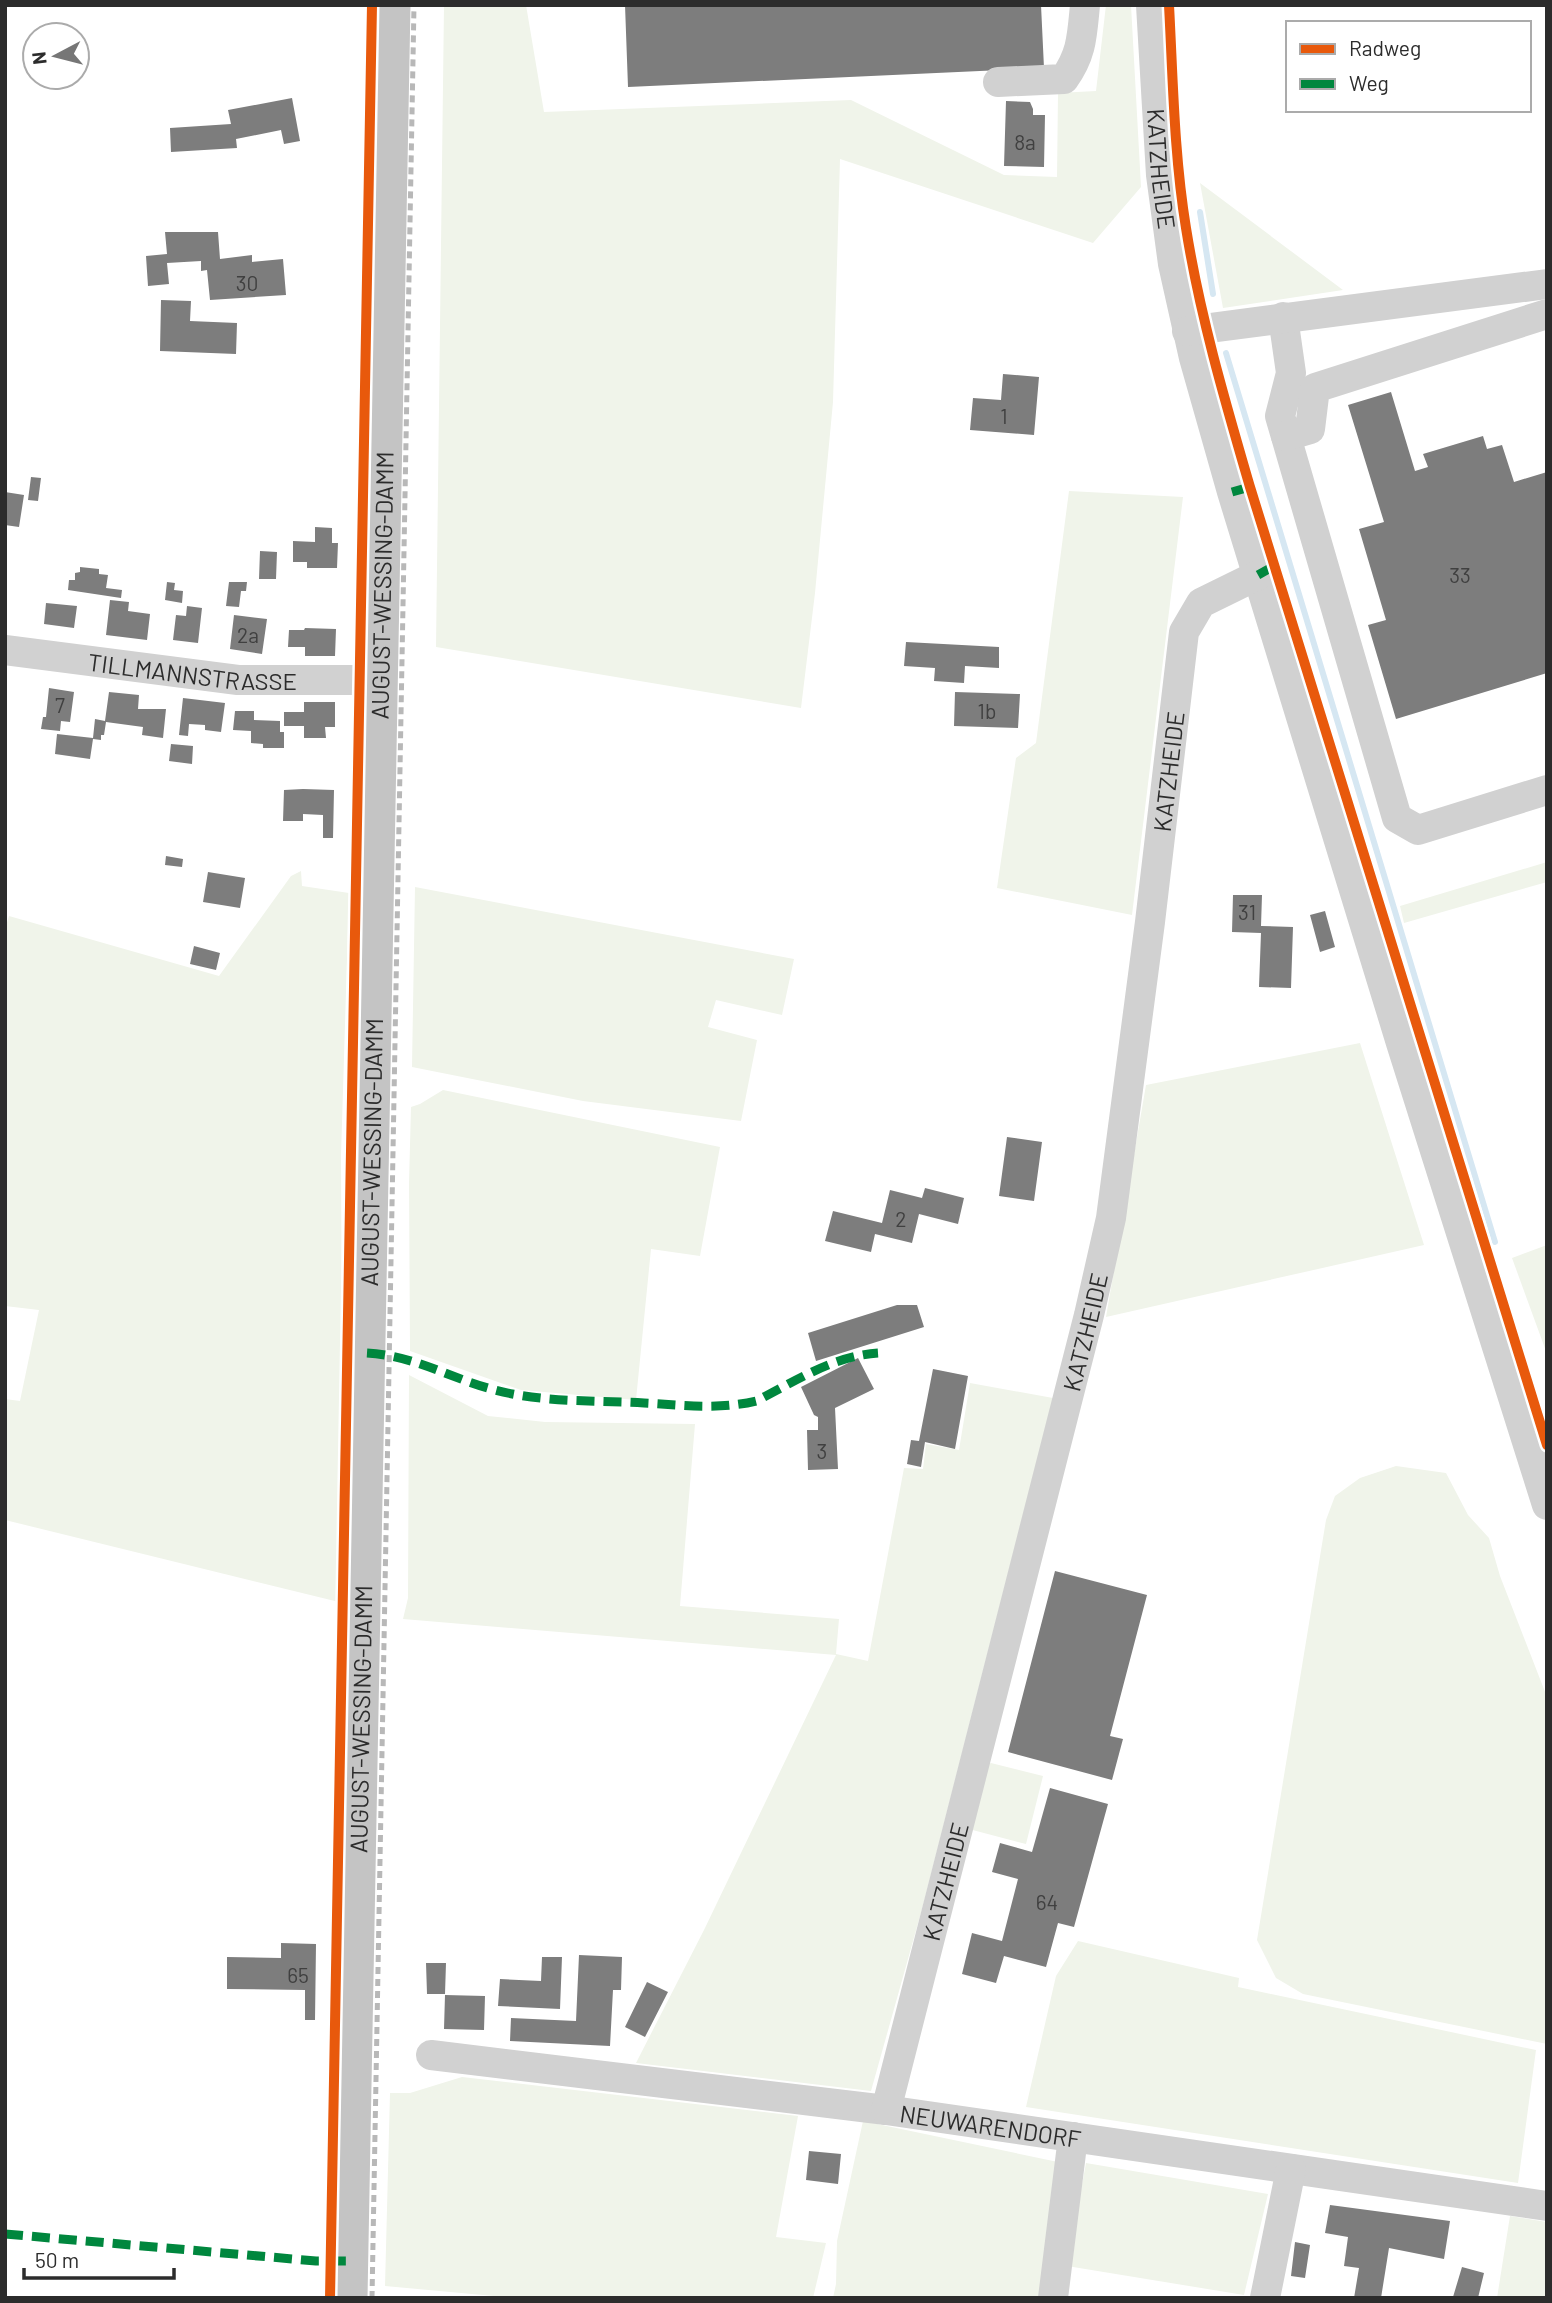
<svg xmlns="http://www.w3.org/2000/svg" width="1552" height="2303" font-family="Barlow,sans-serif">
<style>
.green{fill:#f0f4ea}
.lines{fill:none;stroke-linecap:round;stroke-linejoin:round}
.stream{stroke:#d6e7f2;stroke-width:6}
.building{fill:#7d7d7d}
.minor{stroke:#d1d1d1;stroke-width:30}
.major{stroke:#c4c4c4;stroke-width:37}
.rail{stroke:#b8b8b8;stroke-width:5;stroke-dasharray:7 5;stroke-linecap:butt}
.quiet{stroke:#00873e;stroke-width:9;stroke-dasharray:18 9;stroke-linecap:butt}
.cycleway-casing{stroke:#fff;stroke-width:15}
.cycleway{stroke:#e8590c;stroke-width:10}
.labels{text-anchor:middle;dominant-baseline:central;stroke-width:7;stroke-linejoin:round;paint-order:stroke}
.number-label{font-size:21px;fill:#404040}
.street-label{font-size:24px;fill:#2c2c2c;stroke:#fff}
</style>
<rect width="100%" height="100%" fill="#fff"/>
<path class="green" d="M444,5h82l18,107 307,-12 153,75 53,2 1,-84 38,-2 10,-86h25l10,182 -48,56 -253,-84 -7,243 -18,191 -14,115 -365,-61z
M1200,183l143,107 -120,18z
M1069,491l114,6 -51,418 -135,-27 19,-130 20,-15z
M1547,862v20l-143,41 -4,-17z
M301,871l1,15 47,7 -8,263 2,447 -338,-83v-121l15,2 19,-91 -34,-4v-377l4,-13 210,60 72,-100z
M415,887l379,72 -12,56 -66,-15 -8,27 49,13 -16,81 -158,-20 -171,-34z
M1360,1043l64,202 -318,72 40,-232z
M443,1090l277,57 -20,109 -49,-7 -15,151 -115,-10 -111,-39 -1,-168 2,-76 9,-3z
M1547,1245v109l-35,-96z
M409,1375l79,41 57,6 150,2 -15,182 159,13 -3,35 32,7 36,-193 19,1 3,-25 33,6 11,-67 83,15 -131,511 -51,182 -235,-28 68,-133 132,-275 -433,-36 5,-21z
M1396,1466l50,7 22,42 21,23 11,38 47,121v347l-244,-50 -27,-16 -19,-38 69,-420 9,-24 25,-18z
M991,1763l52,13 -17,68 -61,-16 16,-61z
M1078,1941l161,37 -1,9 298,63 -18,133 -492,-76 30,-131z
M462,2077l336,39 -22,121 50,6 -13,55h-297l-131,-12 5,-193h20z
M863,2121l195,41 -16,136h-209l3,-14 1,-43z
M1086,2163l182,31 -24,101 -177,-29z
M1510,2216l37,6v76h-50z"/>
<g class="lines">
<path class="stream" d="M1200,212l13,82
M1226,353l269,889"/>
</g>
<path class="building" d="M625,5h416l3,63 -416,19z
M292,98l8,43 -16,3 -3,-14 -45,9 1,9 -66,4 -1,-24 61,-4 -3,-14z
M1006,101l24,1 3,7v6h12l-1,52 -40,-1z
M165,232h53l2,27 32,-4v7l31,-3 3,36 -76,5 -3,-30 -6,1v-10l-34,2 2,21 -21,2 -2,-30 21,-2z
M161,300l30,1 -1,20 47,2 -1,31 -76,-3z
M1003,374l36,3 -5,58 -64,-5 3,-32 28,2z
M1391,392l24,79 13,-4 -5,-13 60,-18 4,13 15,-4 12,37 33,-10v201l-151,46 -28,-94 18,-5 -27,-91 25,-7 -36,-117z
M31,477l10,1 -3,23 -10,-1z
M5,492l19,3 -5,32 -14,-2z
M315,527l17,1v15h6l-1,25h-30v-6h-14v-21l22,1z
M260,551l17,1 -1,27h-17z
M80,567l19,2v5l9,1 -2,13 16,2 -1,8 -53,-8 1,-10h6v-7l5,-1z
M167,582l8,1 -1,7 9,1 -1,12 -17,-3z
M229,582h18l-1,9h-5l-2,16 -13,-1z
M110,600l19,2 -1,9 22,3 -3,26 -41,-5z
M46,603l31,3 -3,22 -30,-4z
M187,606l15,2 -4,35 -25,-3 3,-25 10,1z
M234,615l33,4 -5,35 -32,-5z
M305,628l31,1 -1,27h-30v-9h-17l1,-17h15z
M906,642l93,5v21l-34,-2 -1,17 -30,-2 1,-13 -31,-2z
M49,688l25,4 -4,30 -9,-1 -1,10 -19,-2 2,-12h3z
M109,692l30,3 -1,14h28l-3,29 -21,-3 1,-8 -37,-5 -2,13h-3v5l-8,-1 -3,20 -35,-5 2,-20 36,4 2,-19 10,2z
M955,692l65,2 -2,34 -64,-2z
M183,698l42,5 -4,29 -16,-2v-5l-16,-1 -1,12 -9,-1z
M304,702h31v25h-10l1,11h-22v-12h-20v-14h20z
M235,711h19v9l26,1v11h4v16h-21v-4l-12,-1v-12l-18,-1z
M171,744l22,2 -1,18 -23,-3z
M303,789l31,1 -1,48h-10v-23l-20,-1v7h-20l1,-31z
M166,856l17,3 -1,8 -17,-2z
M208,872l37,6 -5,30 -37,-6z
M1233,895h29l-1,31 32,1 -2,61 -32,-1 2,-54 -29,-1z
M1325,911l10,36 -15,5 -10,-37z
M194,946l26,7 -4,17 -26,-6z
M1007,1137l35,5 -8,59 -35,-5z
M925,1188l39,10 -6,26 -39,-10 -7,29 -37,-9 -4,18 -46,-11 8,-30 49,12 8,-33 32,8z
M897,1305h20l7,22 -108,34 -8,-28z
M858,1358l16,31 -39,19 3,61 -30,1 -1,-40h11v-13l-4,-2 -13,-28z
M933,1369l35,7 -13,73 -30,-7 -4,25 -14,-3 4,-24 8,1z
M1055,1571l92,24 -37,141 13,3 -11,41 -104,-28z
M1050,1788l58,16 -34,123 -16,-4 -12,44 -42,-11 -8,27 -34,-9 10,-41 30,8 16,-62 -26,-7 8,-29 32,9z
M281,1943l35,1 -1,76h-10v-30l-78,-1v-32l54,1z
M579,1955l43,2 -1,33h-8l-3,56 -100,-5 1,-23 65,3z
M542,1957h20l-2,52 -62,-3 2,-27 41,2z
M426,1963h20l-1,31h-18z
M647,1982l21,10 -23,45 -20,-10z
M445,1995l40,1 -1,34 -40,-1z
M809,2151l32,3 -3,30 -32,-4z
M1330,2205l120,16 -6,38 -55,-11 -8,50h-27l5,-30 -15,-2 4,-29 -23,-4z
M1295,2242l15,3 -5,33 -14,-2z
M1462,2267l22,6 -6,25 -25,-1z"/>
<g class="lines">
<g class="minor">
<path id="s1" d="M1151,5l10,170 12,89 21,94 38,134 169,551 146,462"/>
<path d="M998,82l66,-3c18,-25 18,-43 21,-74"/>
<path d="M1283,317l8,56 -11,43 117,402 21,12 129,-40"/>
<path d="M1187,331l360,-47"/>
<path d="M1286,436l24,-7 5,-41 232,-74"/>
<path id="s2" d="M5,650l233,30h142"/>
<path id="s3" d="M431,2055l455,55 661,96"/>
<path id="s4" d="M886,2110l203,-795 22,-97 39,-296 34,-290 17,-29 57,-28"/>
<path d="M1053,2298l20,-161"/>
<path d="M1265,2298l26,-129"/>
</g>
<path class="major" id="s5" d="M349,2298l43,-2293"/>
<path class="rail" d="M372,2298l42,-2293"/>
<path class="quiet" d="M1232,492l18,-5
M1258,575l16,-9
M367,1353c49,3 82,25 128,37 49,13 100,10 149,13 38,2 75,7 112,-2 40,-20 77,-45 122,-48
M5,2234l311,27h34"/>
<g class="cycleway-casing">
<path id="cycleway" d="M1169,5c4,74 5,150 17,223 14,88 39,173 64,259l297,958
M330,2298l42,-2293"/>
</g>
<use href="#cycleway" class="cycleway"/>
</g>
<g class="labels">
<g class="number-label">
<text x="1025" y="141">8a</text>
<text x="247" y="282">30</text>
<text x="1004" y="415">1</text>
<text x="1460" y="574">33</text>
<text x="248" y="634">2a</text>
<text x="60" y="704">7</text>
<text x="987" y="710">1b</text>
<text x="1247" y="911">31</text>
<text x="901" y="1218">2</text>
<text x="822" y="1450">3</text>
<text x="1047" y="1901">64</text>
<text x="298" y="1974">65</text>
</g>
<g class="street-label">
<text stroke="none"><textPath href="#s1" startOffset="164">KATZHEIDE</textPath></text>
<text stroke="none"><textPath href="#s5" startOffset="1713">AUGUST-WESSING-DAMM</textPath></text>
<text stroke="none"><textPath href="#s2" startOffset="189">TILLMANNSTRASSE</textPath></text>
<text stroke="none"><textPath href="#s4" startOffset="1370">KATZHEIDE</textPath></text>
<text stroke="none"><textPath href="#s5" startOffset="1146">AUGUST-WESSING-DAMM</textPath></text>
<text stroke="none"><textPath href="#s4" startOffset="803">KATZHEIDE</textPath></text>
<text stroke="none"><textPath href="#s5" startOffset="579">AUGUST-WESSING-DAMM</textPath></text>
<text stroke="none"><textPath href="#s4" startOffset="236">KATZHEIDE</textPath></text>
<text stroke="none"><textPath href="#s3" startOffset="564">NEUWARENDORF</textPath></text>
</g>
</g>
<rect width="1552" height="2303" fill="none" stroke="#2c2c2c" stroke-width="14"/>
<rect x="1286" y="21" width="245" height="91" fill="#ffffff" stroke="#ababab" stroke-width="2"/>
<rect x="1300" y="44" width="35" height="10" fill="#e8590c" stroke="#ababab" stroke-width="2"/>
<text x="1349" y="56" font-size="21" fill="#2c2c2c">Radweg</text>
<rect x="1300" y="79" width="35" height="10" fill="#00873e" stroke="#ababab" stroke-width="2"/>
<text x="1349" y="91" font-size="21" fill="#2c2c2c">Weg</text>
<g transform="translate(56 56) rotate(263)"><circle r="33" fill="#ffffff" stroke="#ababab" stroke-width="2"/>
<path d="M0-5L12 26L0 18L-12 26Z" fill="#767676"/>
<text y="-10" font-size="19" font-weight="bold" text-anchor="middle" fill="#2c2c2c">N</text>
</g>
<path d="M24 2268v10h150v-10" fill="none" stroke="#2c2c2c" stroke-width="3.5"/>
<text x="35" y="2268" font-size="21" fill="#2c2c2c" stroke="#ffffff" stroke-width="5" paint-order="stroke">50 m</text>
</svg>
